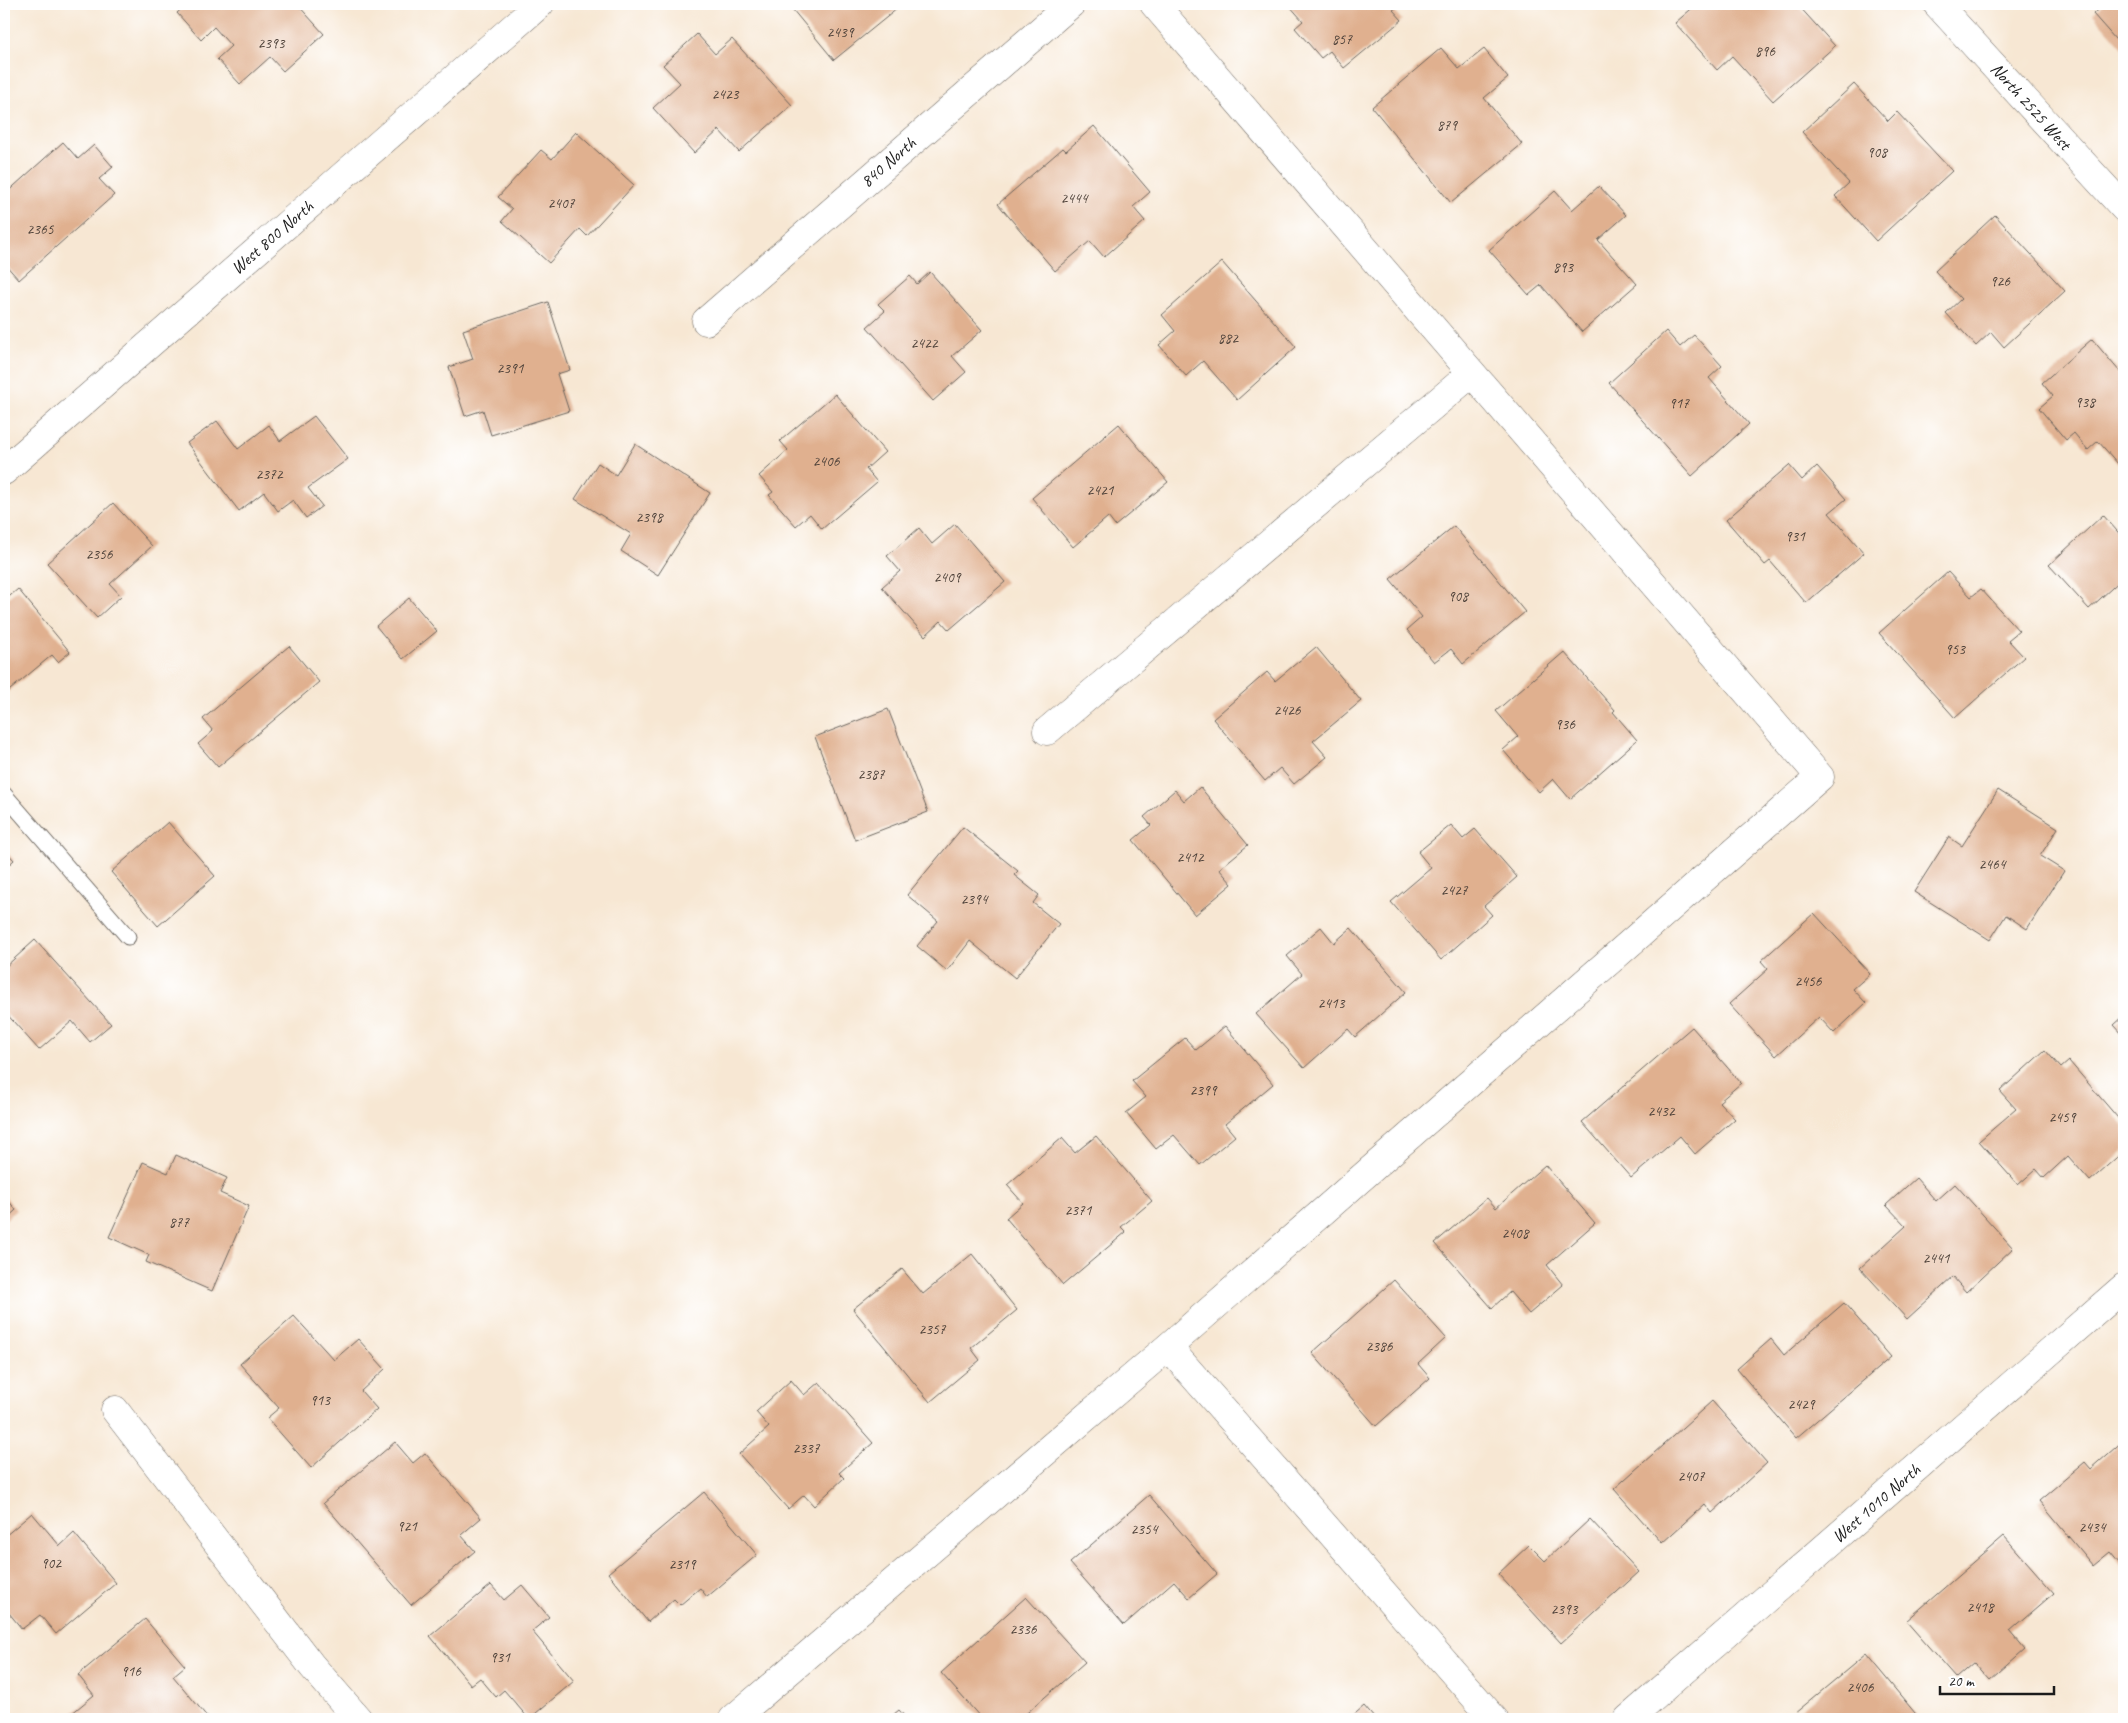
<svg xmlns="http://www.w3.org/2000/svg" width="2128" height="1723" font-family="Caveat,sans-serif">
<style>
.building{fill:#e0b08f}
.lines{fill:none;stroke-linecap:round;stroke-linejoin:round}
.lane-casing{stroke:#69635c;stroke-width:17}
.street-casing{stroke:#69635c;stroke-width:29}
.secondary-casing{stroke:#69635c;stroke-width:29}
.lane{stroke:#fff;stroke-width:15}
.street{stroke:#fff;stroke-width:28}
.secondary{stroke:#fff;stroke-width:28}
.labels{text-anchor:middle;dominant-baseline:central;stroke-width:4;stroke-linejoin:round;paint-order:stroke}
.number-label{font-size:15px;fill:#4d4139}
.street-label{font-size:18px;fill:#1c1c1c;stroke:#fff}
</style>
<rect width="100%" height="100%" fill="#fff"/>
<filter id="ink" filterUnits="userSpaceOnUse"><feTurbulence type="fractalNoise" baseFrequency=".02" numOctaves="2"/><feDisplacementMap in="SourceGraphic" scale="10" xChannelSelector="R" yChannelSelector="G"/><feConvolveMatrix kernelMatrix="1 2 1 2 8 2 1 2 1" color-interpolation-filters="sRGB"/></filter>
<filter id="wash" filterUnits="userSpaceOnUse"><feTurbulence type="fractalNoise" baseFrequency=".0096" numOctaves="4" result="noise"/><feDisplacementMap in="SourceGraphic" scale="20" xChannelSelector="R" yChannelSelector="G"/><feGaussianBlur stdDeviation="1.12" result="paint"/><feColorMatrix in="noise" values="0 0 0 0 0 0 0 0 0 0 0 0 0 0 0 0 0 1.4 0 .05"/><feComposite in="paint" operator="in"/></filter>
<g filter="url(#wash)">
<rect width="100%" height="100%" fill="#f7e7d3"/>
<g id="blocks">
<path class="building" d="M187,4h110l27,30 -41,37 -13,-14 -30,27 -23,-25 14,-13 -17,-19 -13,13 -24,-27z
M788,4h115l-69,56z
M1288,4h113l-8,6 9,10 -58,48 -14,-17 -9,7 -26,-30 8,-7z
M1697,4h100l38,42 -62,55 -41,-45 -15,14 -42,-47z
M2104,4h20v45l-31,-35z
M697,34l18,20 17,-15 60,66 -53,47 -20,-22 -25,23 -41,-45 27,-25 -17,-18z
M1441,48l18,21 25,-20 24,29 -24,20 38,46 -71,59 -79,-96z
M1854,84l34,37 9,-9 55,59 -76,70 -41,-45 14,-13 -47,-51z
M1094,126l56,66 -17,15 12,14 -41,36 -14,-16 -35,30 -57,-67 65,-56 3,3z
M576,132l58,53 -47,51 -7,-7 -31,34 -47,-42 10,-12 -14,-12 43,-47 11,9z
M63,142l15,17 16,-14 19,22 -14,12 15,16 -95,85 -15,-17v-68z
M1599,186l27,29 -28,25 39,44 -55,48 -41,-47 -12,10 -40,-45 66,-59 17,19z
M1995,215l70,76 -61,56 -13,-15 -15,14 -30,-33 15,-14 -26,-28z
M1222,262l74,85 -59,53 -34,-39 -17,15 -27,-31 16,-14 -13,-16z
M930,272l52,58 -30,26 14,16 -33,29 -66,-74 18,-16 -7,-7 32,-28 7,8z
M548,302l22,68 -13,4 12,37 -78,24 -8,-25 -18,6 -16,-49 24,-8 -10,-29z
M1666,331l14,16 14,-12 28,31 -13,12 40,46 -57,52 -83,-93z
M2092,339l28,33 4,-4v93l-5,4 -21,-24 -10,9 -14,-17 -8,7 -27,-32 14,-12 -11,-13z
M835,394l50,58 -19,17 11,13 -55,47 -12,-15 -14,12 -27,-31 4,-3 -14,-16 29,-26 -8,-9z
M314,416l34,43 -40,29 14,18 -16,12 -13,-18 -15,11 -14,-19 -25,19 -52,-68 30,-22 21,28 31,-24 11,16z
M1119,424l49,58 -53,44 -7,-9 -35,30 -41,-49z
M635,444l75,49 -52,82 -37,-24 10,-17 -56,-35 23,-36 18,12z
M1789,465l13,15 15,-14 29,33 -17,14 35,40 -58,50 -36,-42 -5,4 -39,-45z
M113,503l39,43 -42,38 11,12 -24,22 -50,-55z
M2103,515l21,24v38l-35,32 -40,-44z
M955,524l50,58 -56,48 -8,-9 -16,15 -43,-49 18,-16 -13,-15 32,-28 13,16z
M1454,526l71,86 -62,52 -12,-15 -17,13 -27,-32 15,-13 -32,-38z
M1948,572l23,25 10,-8 38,42 -11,9 16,17 -69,61 -76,-85z
M18,589l52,63 -12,10 -6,-7 -48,40v-94z
M409,598l28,33 -34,28 -27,-33z
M289,646l30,36 -101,85 -20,-23 15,-13 -10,-12z
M1316,647l45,54 -48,40 14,16 -33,27 -14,-16 -15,13 -52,-62 54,-47 8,9z
M1564,652l51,58 -2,2 24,28 -67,59 -17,-20 -14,13 -36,-42 15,-13 -22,-26z
M888,709l40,103 -73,28 -40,-103z
M1200,787l48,58 -29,24 13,15 -37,31 -62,-75 18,-15 -7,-8 31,-27 9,11z
M1998,790l60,38 -18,28 24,15 -37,58 -21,-14 -16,25 -76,-48 35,-55 13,9z
M168,822l47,54 -57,50 -47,-54z
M1451,825l12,14 12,-10 42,48 -33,29 8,9 -51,45 -50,-58 40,-34 -13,-16z
M963,827l55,44 -4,4 25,20 -6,8 26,21 -44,54 -45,-37 -23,30 -30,-25 21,-25 -31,-26z
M4,849l10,11 -10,9z
M1814,913l56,61 -17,15 13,14 -32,30 -15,-16 -43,39 -47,-52 39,-35 -7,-8z
M1321,927l13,16 17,-15 55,64 -51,45 -7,-8 -44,39 -48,-54 46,-40 -15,-18z
M35,940l76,84 -21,18 -18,-21 -33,29 -35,-39v-43z
M2124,1016v20l-10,-11z
M1225,1026l48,58 -48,40 10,12 -35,29 -26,-30 -18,14 -30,-36 20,-16 -14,-16 53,-43 11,12z
M1692,1027l49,56 -22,19 16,17 -40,35 -15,-18 -49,42 -49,-56z
M2045,1050l16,18 8,-7 55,64v26l-34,30 -22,-25 -24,22 -8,-9 -18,16 -39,-44 37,-32 -16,-18z
M1096,1136l56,65 -31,26 5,5 -63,53 -57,-67 17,-15 -16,-18 55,-47 13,15z
M176,1155l51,23 -7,15 29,13 -37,85 -66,-29 3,-7 -40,-18 34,-75 25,11z
M1545,1165l50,58 -48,42 16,20 -34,29 -19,-22 -18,16 -57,-65 52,-45 9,10z
M1916,1178l20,23 19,-17 58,64 -47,44 -13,-15 -46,42 -47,-51 46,-42 -20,-21z
M4,1195l12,15 -12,11z
M972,1254l45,56 -46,38 9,12 -50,42 -77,-93 49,-40 21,25z
M1394,1280l52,58 -28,26 12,14 -54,48 -64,-73z
M1844,1303l47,54 -95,81 -59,-69 34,-30 13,16z
M294,1316l40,44 24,-21 27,30 -24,22 16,18 -66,59 -44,-50 12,-10 -39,-44z
M791,1380l13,15 15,-13 54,61 -34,30 5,5 -30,28 -10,-11 -16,14 -49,-55 30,-27 -13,-15z
M1712,1401l55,62 -55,50 -7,-9 -43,39 -48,-54z
M2124,1440v129l-14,-17 -17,14 -54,-65 46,-39 6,7z
M395,1442l18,21 12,-10 56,65 -20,17 14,16 -64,54 -88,-102z
M704,1492l53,63 -50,42 -7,-9 -20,17 -6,-6 -26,23 -40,-49z
M1149,1495l68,79 -28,24 -15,-17 -50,44 -54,-62z
M32,1513l28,33 14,-13 42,50 -60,51 -16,-19 -18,14 -18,-22v-20l3,-4 -3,-4v-42z
M1590,1519l49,53 -78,71 -63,-69 31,-29 16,16z
M2004,1536l50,57 -44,38 15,18 -35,31 -16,-18 -18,16 -50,-57z
M491,1585l13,15 18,-15 27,32 -17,14 42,50 -45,38 -25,-29 -8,7 -16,-19 -9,7 -41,-49z
M1026,1597l59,65 -65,57h-10l-4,-4 -5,4h-19l-41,-46z
M145,1619l40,47 -12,10 36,43h-144l29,-24 -16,-20z
M1866,1654l54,65h-132z
M1364,1706l11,13h-26z
M899,1710l8,9h-19z"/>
</g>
</g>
<g filter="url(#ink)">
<use href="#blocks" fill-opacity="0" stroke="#69635c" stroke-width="1"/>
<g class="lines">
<g class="lane-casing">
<path id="lane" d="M4,794l124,143"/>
</g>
<g class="street-casing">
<path id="street" d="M1937,4l187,204
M706,321l365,-317
M1047,731l425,-358
M1168,1347l326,372
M115,1410l197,256 46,53
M733,1719l435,-372 652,-570 -666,-773
M1628,1719l496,-432"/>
</g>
<g class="secondary-casing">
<path id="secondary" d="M4,471l536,-467"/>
</g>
<use href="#lane" class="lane"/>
<use href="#street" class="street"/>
<use href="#secondary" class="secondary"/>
</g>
</g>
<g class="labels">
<g class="number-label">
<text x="840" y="32">2439</text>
<text x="1342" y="39">857</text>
<text x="271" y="43">2393</text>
<text x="1765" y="51">896</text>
<text x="725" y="94">2423</text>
<text x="1447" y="125">879</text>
<text x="1877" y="152">908</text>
<text x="1074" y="198">2444</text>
<text x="561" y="203">2407</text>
<text x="40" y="229">2365</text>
<text x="1563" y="267">893</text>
<text x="2000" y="281">926</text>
<text x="1228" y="338">882</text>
<text x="924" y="343">2422</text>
<text x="510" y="368">2391</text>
<text x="2085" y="402">938</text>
<text x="1679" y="403">917</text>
<text x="826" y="461">2406</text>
<text x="269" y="474">2372</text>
<text x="1100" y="490">2421</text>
<text x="649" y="517">2398</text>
<text x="1795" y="536">931</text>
<text x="99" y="554">2356</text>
<text x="947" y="577">2409</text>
<text x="1458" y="596">908</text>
<text x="1955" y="649">953</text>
<text x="1287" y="710">2426</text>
<text x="1565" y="724">936</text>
<text x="871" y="774">2387</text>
<text x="1190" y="857">2412</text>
<text x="1992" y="864">2464</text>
<text x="1454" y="890">2427</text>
<text x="974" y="899">2394</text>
<text x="1808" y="981">2456</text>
<text x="1331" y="1003">2413</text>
<text x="1203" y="1090">2399</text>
<text x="1661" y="1111">2432</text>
<text x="2062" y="1117">2459</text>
<text x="1078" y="1210">2371</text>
<text x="179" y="1222">877</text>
<text x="1515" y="1233">2408</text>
<text x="1936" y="1258">2441</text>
<text x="932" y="1329">2357</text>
<text x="1379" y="1346">2386</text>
<text x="320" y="1400">913</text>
<text x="1801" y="1404">2429</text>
<text x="806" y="1448">2337</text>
<text x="1691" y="1476">2407</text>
<text x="407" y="1526">921</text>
<text x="2092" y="1527">2434</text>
<text x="1144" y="1529">2354</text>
<text x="51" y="1563">902</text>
<text x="682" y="1564">2319</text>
<text x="1980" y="1607">2418</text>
<text x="1564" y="1609">2393</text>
<text x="1023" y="1629">2336</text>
<text x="500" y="1657">931</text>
<text x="131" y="1671">916</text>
<text x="1860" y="1687">2406</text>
</g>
<g class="street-label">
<text transform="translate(2031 106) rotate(48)">North 2525 West</text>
<text transform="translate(888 162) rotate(-41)">840 North</text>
<text transform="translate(272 237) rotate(-41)">West 800 North</text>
<text transform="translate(1876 1503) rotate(-41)">West 1010 North</text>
</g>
</g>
<rect width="2128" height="1723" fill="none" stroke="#fff" stroke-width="20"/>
<path d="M1940 1686v8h114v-8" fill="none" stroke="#1c1c1c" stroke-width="2.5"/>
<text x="1948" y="1686" font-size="15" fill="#1c1c1c" stroke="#ffffff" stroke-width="4" paint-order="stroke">20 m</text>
</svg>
